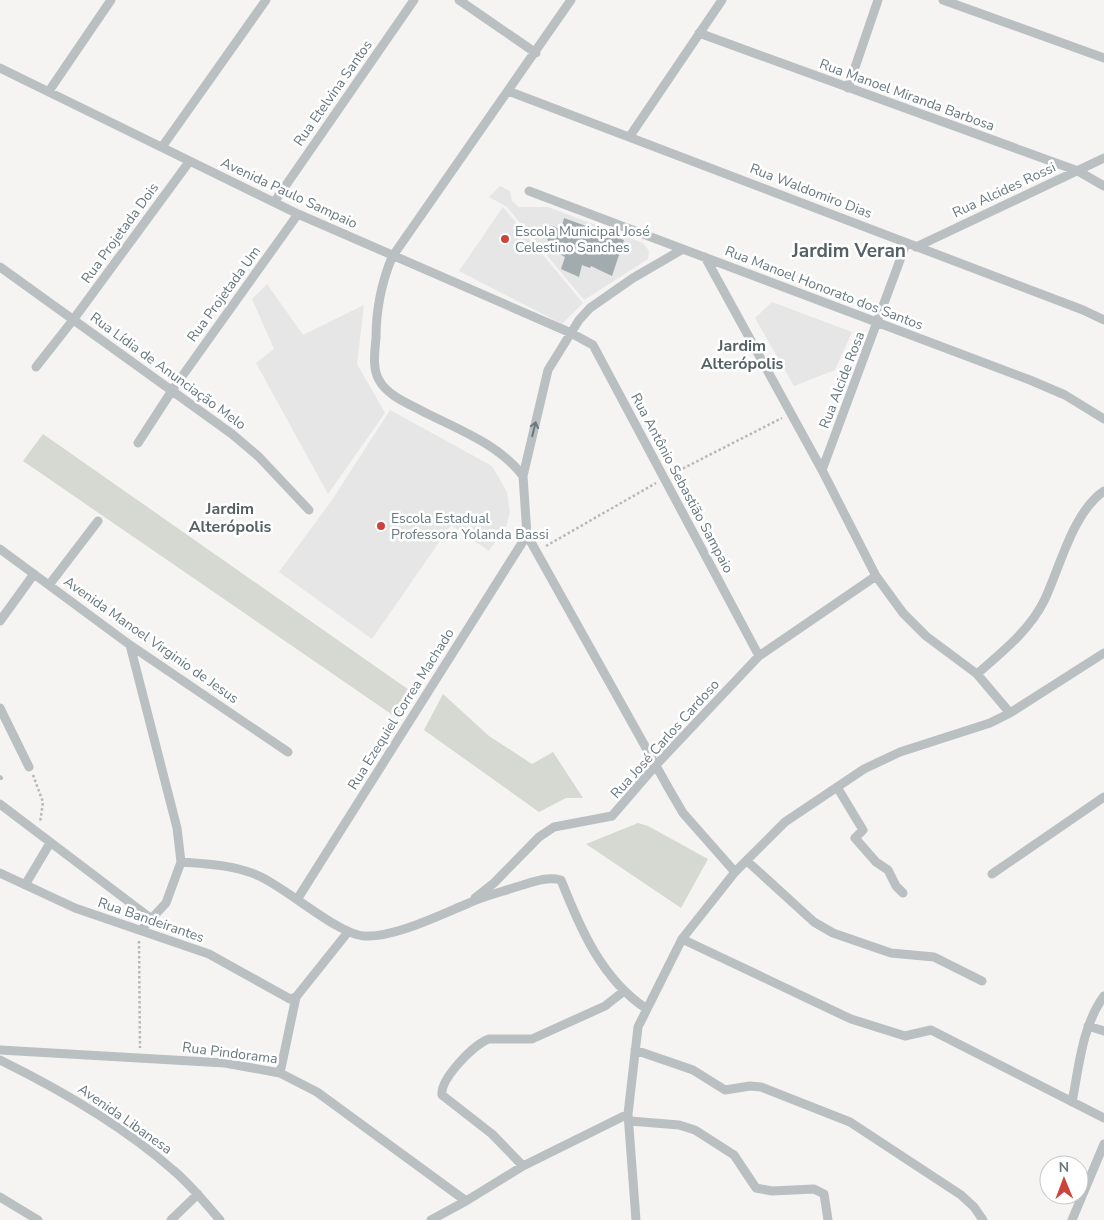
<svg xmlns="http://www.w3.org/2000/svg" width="1104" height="1220" font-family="'Nunito Sans',sans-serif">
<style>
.built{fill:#e5e6e5}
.green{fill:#d5d9d1}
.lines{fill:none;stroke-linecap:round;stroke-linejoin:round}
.stream{stroke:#b3c0c2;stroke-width:4}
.building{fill:#a2abae}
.path{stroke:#b4b8ba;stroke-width:2.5;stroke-dasharray:2.5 2.5;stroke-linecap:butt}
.minor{stroke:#babfc1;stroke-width:9}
.oneway{stroke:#68797f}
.poi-dot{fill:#cc433b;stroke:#fff;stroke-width:2}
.labels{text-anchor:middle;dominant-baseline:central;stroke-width:5;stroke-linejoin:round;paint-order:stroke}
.street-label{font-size:14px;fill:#68797f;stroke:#fff}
.poi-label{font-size:14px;fill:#68797f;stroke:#fff;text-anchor:start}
.quarter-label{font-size:16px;font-weight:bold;fill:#556165;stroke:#fff}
.district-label{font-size:19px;font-weight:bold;fill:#556165;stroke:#fff}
</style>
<rect width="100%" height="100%" fill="#f5f4f2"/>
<path class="built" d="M500,186l10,5 2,10 7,6h29l95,36 6,8 -1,8 -64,41 -77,-93 -18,-10z
M503,207l80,96 -21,21 -103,-53z
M267,284l36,51 61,-30 -7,59 28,49 -57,81 -72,-131 18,-14 -22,-50z
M772,302l80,30 -17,38 -41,16 -39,-68z
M390,410l102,56 15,26 3,20 -4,15 -17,24 -38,-26 -79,114 -93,-67 53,-72z"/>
<path class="green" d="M43,434l369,258 -15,26 -374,-257z
M443,694l46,42 43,28 21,-12 30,46h-17l-27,14 -115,-82z
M638,823l10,3 60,33 -27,49 -95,-64z"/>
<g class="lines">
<path class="stream" d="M0,777l1,1"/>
</g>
<path class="building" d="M564,218l60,22 -12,36 -21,-10 -1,2 -8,-3 -3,12 -18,-8 4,-12 -7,-4 3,-6 -14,-7 6,-14 8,4z"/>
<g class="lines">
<path class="path" d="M674,473l108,-55
M546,546l110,-63
M33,775l10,27 -3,21
M139,941l1,107"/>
<path class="minor" d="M459,0l77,53
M943,0l161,58
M699,33l379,138 26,15
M0,68l298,146 273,119 22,12 166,311
M848,88l30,-88
M49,91l62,-91
M508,91l575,219 21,10
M630,136l92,-136
M162,147l104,-147
M529,191l501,189 35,15 39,24
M275,201l139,-201
M916,247l188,-89
M683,249l-50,29 -43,30 -11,12 -31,50 -25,106 4,59 142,254 14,24 52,59
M705,257l117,213 54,106 27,37 23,23 51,38 33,39
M0,267l232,167 27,23 50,53
M36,367l37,-47 116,-158
M138,443l35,-54 125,-175
M822,470l84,-226
M523,476c-24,-32 -66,-47 -101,-65 -15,-8 -35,-16 -43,-31 -7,-12 -4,-29 -3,-42 0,-29 5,-54 16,-81l179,-257
M0,549l130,96 158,107
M49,585l49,-64
M0,621l34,-47
M130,645l47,183 4,34 -15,41 -25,27
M977,674c25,-22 52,-43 67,-73 16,-33 28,-88 60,-110
M0,708l29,59
M837,787l26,43 -8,8 21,24 12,8 8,16 7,7
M0,804l153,116
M747,861l67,61 19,11 58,20 43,4 48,24
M181,862c27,2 54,3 78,14 29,13 80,59 105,60 30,2 78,-22 105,-33 15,-7 32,-11 47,-16 15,-4 29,-11 45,-7 19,48 41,100 86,129
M0,873l75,35 134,46 81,45 6,-2 52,-65
M992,874l112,-77
M25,885l25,-42
M298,898l229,-363
M475,898l19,-15 45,-46 15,-10 58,-11 44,-51 103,-109 117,-80
M682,939l169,80 54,17 26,-6 173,88
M1088,1026l16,5
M0,1050l225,13 55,10 37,19 149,109
M635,1050l58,20 32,20 25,-4 11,1 89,35 111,73 13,12 9,13
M0,1060c61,30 122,65 173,110 18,15 32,33 47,50
M280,1073l16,-76
M1072,1102c7,-35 10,-76 32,-106
M630,1121l49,4 16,5 39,25 22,33 16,3 42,-2 10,5 4,26
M523,1166l-31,-32 -50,-39c-2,-16 32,-51 47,-56h43l73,-33 19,-15
M0,1197l38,23
M171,1220l27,-26
M431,1220l35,-19 57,-35 105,-52
M636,1220l-8,-106 10,-87 44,-88 53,-67 50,-50 79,-53 36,-17 90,-29 20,-10 94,-60
M1072,1220l32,-76"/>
</g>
<defs><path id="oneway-shaft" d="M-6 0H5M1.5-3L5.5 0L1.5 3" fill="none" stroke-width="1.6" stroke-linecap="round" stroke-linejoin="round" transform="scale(1.25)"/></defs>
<use class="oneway" href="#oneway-shaft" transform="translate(534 429) rotate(-76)"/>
<g class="poi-dot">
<circle cx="505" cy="239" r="5"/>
<circle cx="381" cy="526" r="5"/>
</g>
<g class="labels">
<g class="street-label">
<text transform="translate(333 93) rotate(-55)">Rua Etelvina Santos</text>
<text transform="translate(907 95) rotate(20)">Rua Manoel Miranda Barbosa</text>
<text transform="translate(1004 190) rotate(-25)">Rua Alcides Rossi</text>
<text transform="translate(811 191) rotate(21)">Rua Waldomiro Dias</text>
<text transform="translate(289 193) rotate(25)">Avenida Paulo Sampaio</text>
<text transform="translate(120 233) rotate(-54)">Rua Projetada Dois</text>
<text transform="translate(824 288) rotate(21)">Rua Manoel Honorato dos Santos</text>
<text transform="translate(224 294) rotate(-54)">Rua Projetada Um</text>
<text transform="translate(168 371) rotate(36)">Rua Lídia de Anunciação Melo</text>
<text transform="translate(842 380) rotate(-69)">Rua Alcide Rosa</text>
<text transform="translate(682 483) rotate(62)">Rua Antônio Sebastião Sampaio</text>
<text transform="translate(151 640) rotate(35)">Avenida Manoel Virginio de Jesus</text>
<text transform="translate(401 709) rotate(-58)">Rua Ezequiel Correa Machado</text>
<text transform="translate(665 739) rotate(-48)">Rua José Carlos Cardoso</text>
<text transform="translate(151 920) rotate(19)">Rua Bandeirantes</text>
<text transform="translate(230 1053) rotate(7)">Rua Pindorama</text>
<text transform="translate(125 1119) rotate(35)">Avenida Libanesa</text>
</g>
<g class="poi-label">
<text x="515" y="231">Escola Municipal José<tspan x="515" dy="16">Celestino Sanches</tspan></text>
<text x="391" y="518">Escola Estadual<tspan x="391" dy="16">Professora Yolanda Bassi</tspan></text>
</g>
<g class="quarter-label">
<text x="742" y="346">Jardim<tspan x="742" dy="18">Alterópolis</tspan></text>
<text x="230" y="509">Jardim<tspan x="230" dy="18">Alterópolis</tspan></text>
</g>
<g class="district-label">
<text x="849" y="251">Jardim Veran</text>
</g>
</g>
<g transform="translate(1064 1180) rotate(359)"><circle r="24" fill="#ffffff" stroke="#c3c9cc"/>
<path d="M0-4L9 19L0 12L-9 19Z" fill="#cc433b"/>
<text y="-8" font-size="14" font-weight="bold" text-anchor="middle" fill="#68797f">N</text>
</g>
</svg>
